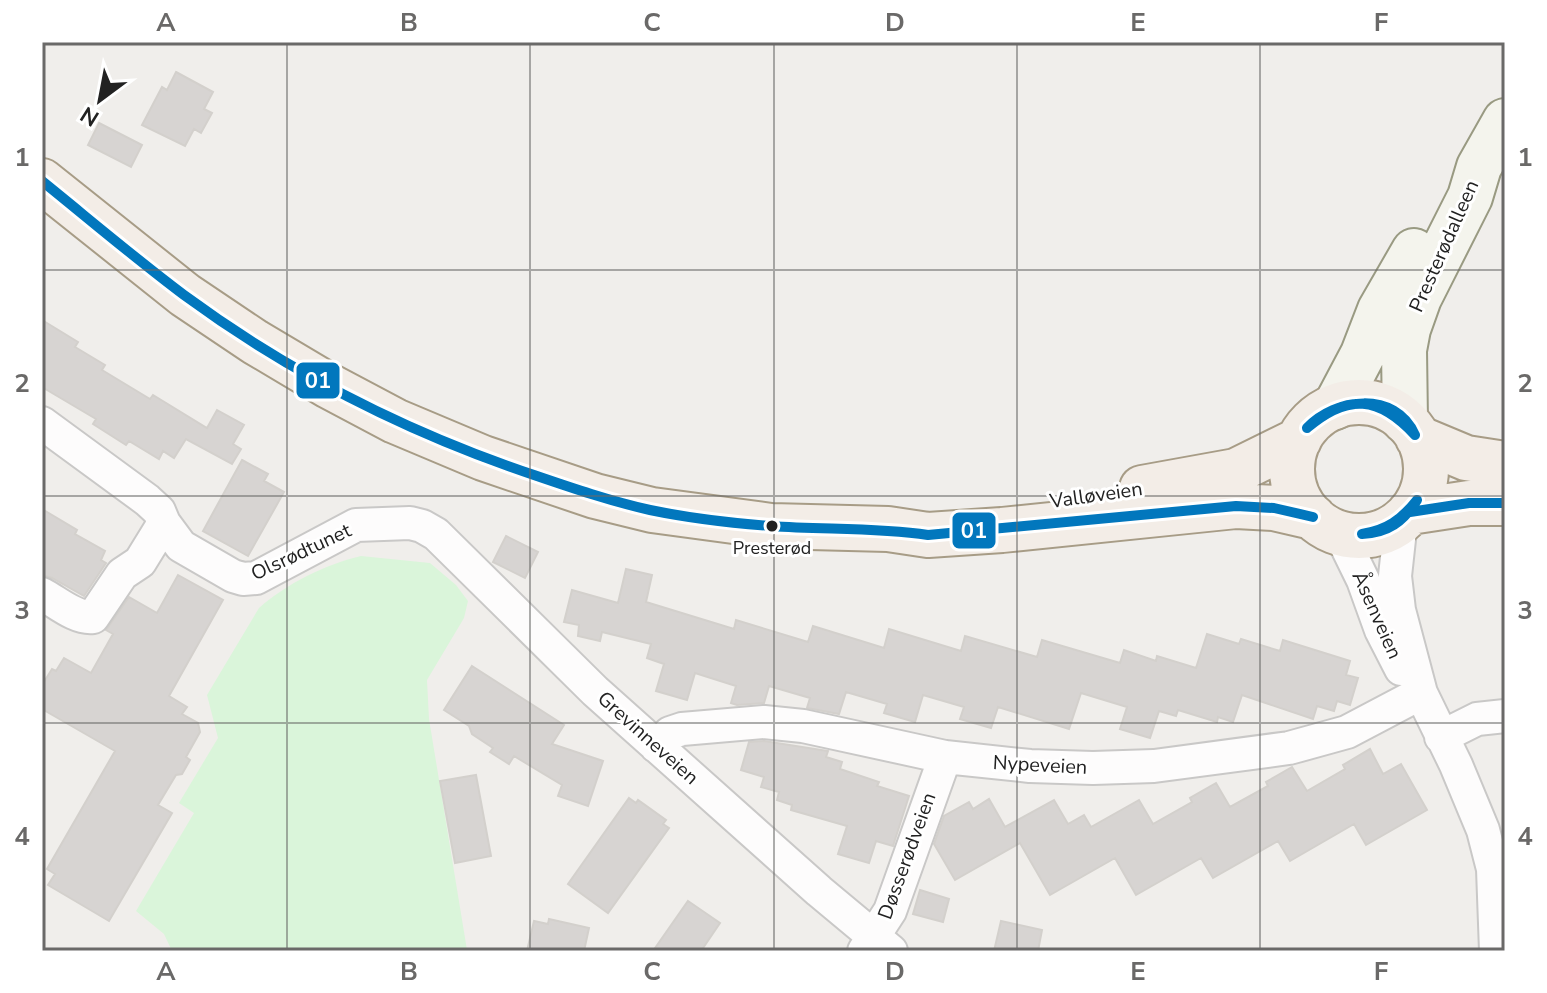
<svg xmlns="http://www.w3.org/2000/svg" width="1547" height="993" font-family="'Nunito Sans',sans-serif">
<style>
.park{fill:#daf5da}
.building{fill:#d7d4d2;stroke:#d3d0cc;stroke-width:2}
.lines{fill:none;stroke-linecap:round;stroke-linejoin:round}
.street-casing{stroke:#c9c8c7;stroke-width:36}
.secondary-casing{stroke:#999a82;stroke-width:48}
.primary-casing{stroke:#a79c86;stroke-width:48}
.street{stroke:#fdfcfc;stroke-width:32}
.secondary{stroke:#f4f4ed;stroke-width:44}
.primary{stroke:#f3ede7;stroke-width:44}
.bus-1-casing{stroke:#fff;stroke-width:16}
.bus-1{stroke:#0277bd;stroke-width:10}
.grid{fill:none;stroke:#6a6968;stroke-width:2;stroke-opacity:0.55}
.bus-dot{fill:#222;stroke:#fff;stroke-width:3}
.labels{text-anchor:middle;dominant-baseline:central;stroke-width:6;stroke-linejoin:round;paint-order:stroke}
.bus-label{font-size:18px;fill:#222;stroke:#fff}
.street-label{font-size:20px;fill:#222;stroke:#fff}
.line-badge{stroke:#fff;stroke-width:3}
.badge-label{font-size:22px;text-anchor:middle;font-weight:bold;fill:#fff}
.neatline{fill:none;stroke:#6a6968;stroke-width:3}
.grid-label{font-size:26px;text-anchor:middle;font-weight:bold;fill:#6a6968}
</style>
<rect width="100%" height="100%" fill="#f0eeeb"/>
<path class="park" d="M361,556l69,7 26,22 12,16 -4,17 -37,62 2,39 38,231 3,1h-298l-8,-17 -28,-23 58,-98 -15,-10 39,-65 -11,-43 52,-87c27,-24 67,-44 102,-52z"/>
<path class="building" d="M176,72l37,20 -9,17 8,4 -11,20 -7,-4 -9,17 -43,-21 20,-38 5,3z
M99,123l43,22 -11,22 -43,-22z
M42,320l36,22 -3,5 30,18 -3,5 48,29 3,-4 54,33 10,-18 27,15 -11,19 8,5 -9,15 -46,-25 -12,19 -11,-7 -4,8 -30,-18 -3,4 -33,-21 3,-5 -54,-32z
M242,460l26,14 -4,7 20,11 -36,64 -45,-25z
M42,509l35,21 -2,4 30,17 -4,9 5,3 -22,33 -32,-18 -10,-3z
M506,536l32,16 -13,26 -32,-16z
M626,569l26,6 -6,27 88,27 2,-9 72,22 5,-16 71,22 5,-19 72,22 4,-15 72,21 5,-17 78,23 4,-13 32,11 1,-5 39,12 11,-34 32,10 2,-5 39,12 3,-11 67,21 -4,14 12,3 -8,27 -13,-4 -3,10 -17,-5 -4,13 -71,-24 -9,27 -15,-5 -1,5 -39,-12 -2,6 -17,-5 -9,27 -30,-9 7,-22 -46,-14 -12,36 -71,-22 -7,21 -31,-9 4,-12 -41,-12 -8,27 -31,-9 3,-9 -41,-12 -7,22 -32,-6 3,-10 -41,-12 -5,17 -27,2 -6,-2 5,-17 -41,-13 -8,27 -31,-9 8,-27 -17,-6 4,-14 -49,-12 -2,9 -22,-5 1,-11 -15,-3 8,-32 46,13z
M178,575l45,25 -54,96 18,11 -5,7 16,9 2,9 -14,25 4,3 -8,14 -6,1 -18,30 14,8 -63,108 -61,-36 7,-11 -8,-5 68,-118 -73,-42v-24l10,-16 4,2 8,-13 27,15 22,-39 -7,-4 23,-33 28,16z
M472,666l92,59 -12,19 51,17 -15,45 -30,-10 4,-11 -48,-29 -5,8 -19,-12 3,-4 -21,-14 -3,-8 -25,-16z
M764,741l64,10 -2,6 16,5 -2,7 39,13 -2,4 32,10 -16,50 -17,-5 -7,22 -31,-9 9,-28 -56,-16 1,-5 -15,-5 2,-8 -18,-5 3,-10 -23,-7 8,-28z
M1370,749l13,25 18,-10 26,46 -61,35 -12,-21 -64,37 -12,-20 -65,37 -12,-20 -65,37 -21,-37 -65,37 -30,-52 -65,37 -21,-36 10,-28 25,-14 4,7 16,-10 16,28 49,-27 14,24 16,-9 7,12 48,-27 14,24 39,-22 -2,-4 26,-15 14,24 38,-21 -2,-4 26,-15 15,24 38,-22 -2,-4z
M476,775l15,81 -36,7 -15,-82z
M629,798l7,5 2,-3 28,20 -3,4 6,4 -61,85 -40,-29z
M920,890l29,9 -6,23 -30,-8z
M688,901l32,22 -19,28h-48z
M549,919l40,9 -5,23h-57l7,-30 14,3z
M1001,921l41,9 -4,21h-44z"/>
<g class="lines">
<g class="street-casing">
<path id="street" d="M42,423l105,77 12,11 5,12 17,23 52,30 10,3 13,-1 100,-53 54,-2 12,3 14,8 159,157 224,200 72,60
M1401,521l-6,55 4,34 22,83 35,72 27,65 10,39 3,82
M1340,533l23,47 18,50 20,39
M42,594c15,8 34,25 51,23l29,-43 18,-12 24,-39
M1441,737l36,-18 28,-3
M656,746l14,-13 12,-4 82,-7 39,4 142,31 85,9 63,2 61,-2 135,-18 58,-16 74,-39
M864,951l26,-40 55,-154"/>
</g>
<g class="secondary-casing">
<path id="secondary" d="M1335,407l28,-53 17,-44 34,-59
M1405,421l-1,-71 4,-21 11,-31 51,-101 9,-30 26,-46"/>
</g>
<g class="primary-casing">
<path id="primary" d="M42,181l143,114 70,47 74,44 66,35 88,37 112,38 57,14 119,16 117,3 40,6 74,-5 234,-24 38,2 39,9
M1292 469a67 67 0 1 1 134 0a67 67 0 1 1-134 0Z
M1418,438l48,20 39,6
M1142,488l94,-17 63,-31
M1410,512l59,-9h36"/>
</g>
<use href="#street" class="street"/>
<use href="#secondary" class="secondary"/>
<use href="#primary" class="primary"/>
<g class="bus-1-casing">
<path id="bus-1" d="M42,181c47,38 94,78 142,114 106,78 225,138 350,180 38,13 76,26 116,35 39,8 81,13 121,16 52,4 104,1 157,9l308,-29 38,2 39,9
M1307,428c28,-30 88,-38 108,7
M1307,428c41,-35 72,-32 108,7
M1410,512l59,-9h36
M1362,534c25,-4 39,-14 55,-34
M1362,534c26,-1 41,-12 55,-34"/>
</g>
<use href="#bus-1" class="bus-1"/>
</g>
<path class="grid" d="M287,42v909M530,42v909M774,42v909M1017,42v909M1260,42v909M42,270h1463M42,496h1463M42,723h1463"/>
<circle class="bus-dot" cx="772" cy="526" r="7"/>
<g class="labels">
<g class="bus-label">
<text x="772" y="548">Presterød</text>
</g>
<g class="street-label">
<text transform="translate(1444 246) rotate(-66)">Presterødalleen</text>
<text transform="translate(1096 495) rotate(-8)">Valløveien</text>
<text transform="translate(301 552) rotate(-25)">Olsrødtunet</text>
<text transform="translate(1377 615) rotate(66)">Åsenveien</text>
<text transform="translate(648 738) rotate(42)">Grevinneveien</text>
<text transform="translate(1040 765) rotate(3)">Nypeveien</text>
<text transform="translate(907 856) rotate(-70)">Døsserødveien</text>
</g>
</g>
<g class="line-badge">
<rect x="295" y="361" width="46" height="39" rx="8" fill="#0277bd"/>
<rect x="951" y="511" width="46" height="39" rx="8" fill="#0277bd"/>
</g>
<g class="badge-label">
<text x="318" y="388">01</text>
<text x="974" y="538">01</text>
</g>
<rect width="1547" height="993" fill="none" stroke="#ffffff" stroke-width="88"/>
<g transform="translate(100 100) rotate(212)" stroke="#ffffff" stroke-width="6" paint-order="stroke">
<path d="M0-6L14 30L0 20L-14 30Z" fill="#222222"/>
<text y="-12" font-size="22" font-weight="bold" text-anchor="middle" fill="#222222">N</text>
</g>
<rect x="44" y="44" width="1459" height="905" class="neatline"/>
<g class="grid-label">
<text x="166" y="31">A</text>
<text x="409" y="31">B</text>
<text x="652" y="31">C</text>
<text x="895" y="31">D</text>
<text x="1138" y="31">E</text>
<text x="1381" y="31">F</text>
<text x="22" y="166">1</text>
<text x="1525" y="166">1</text>
<text x="22" y="392">2</text>
<text x="1525" y="392">2</text>
<text x="22" y="619">3</text>
<text x="1525" y="619">3</text>
<text x="22" y="845">4</text>
<text x="1525" y="845">4</text>
<text x="166" y="980">A</text>
<text x="409" y="980">B</text>
<text x="652" y="980">C</text>
<text x="895" y="980">D</text>
<text x="1138" y="980">E</text>
<text x="1381" y="980">F</text>
</g>
</svg>
